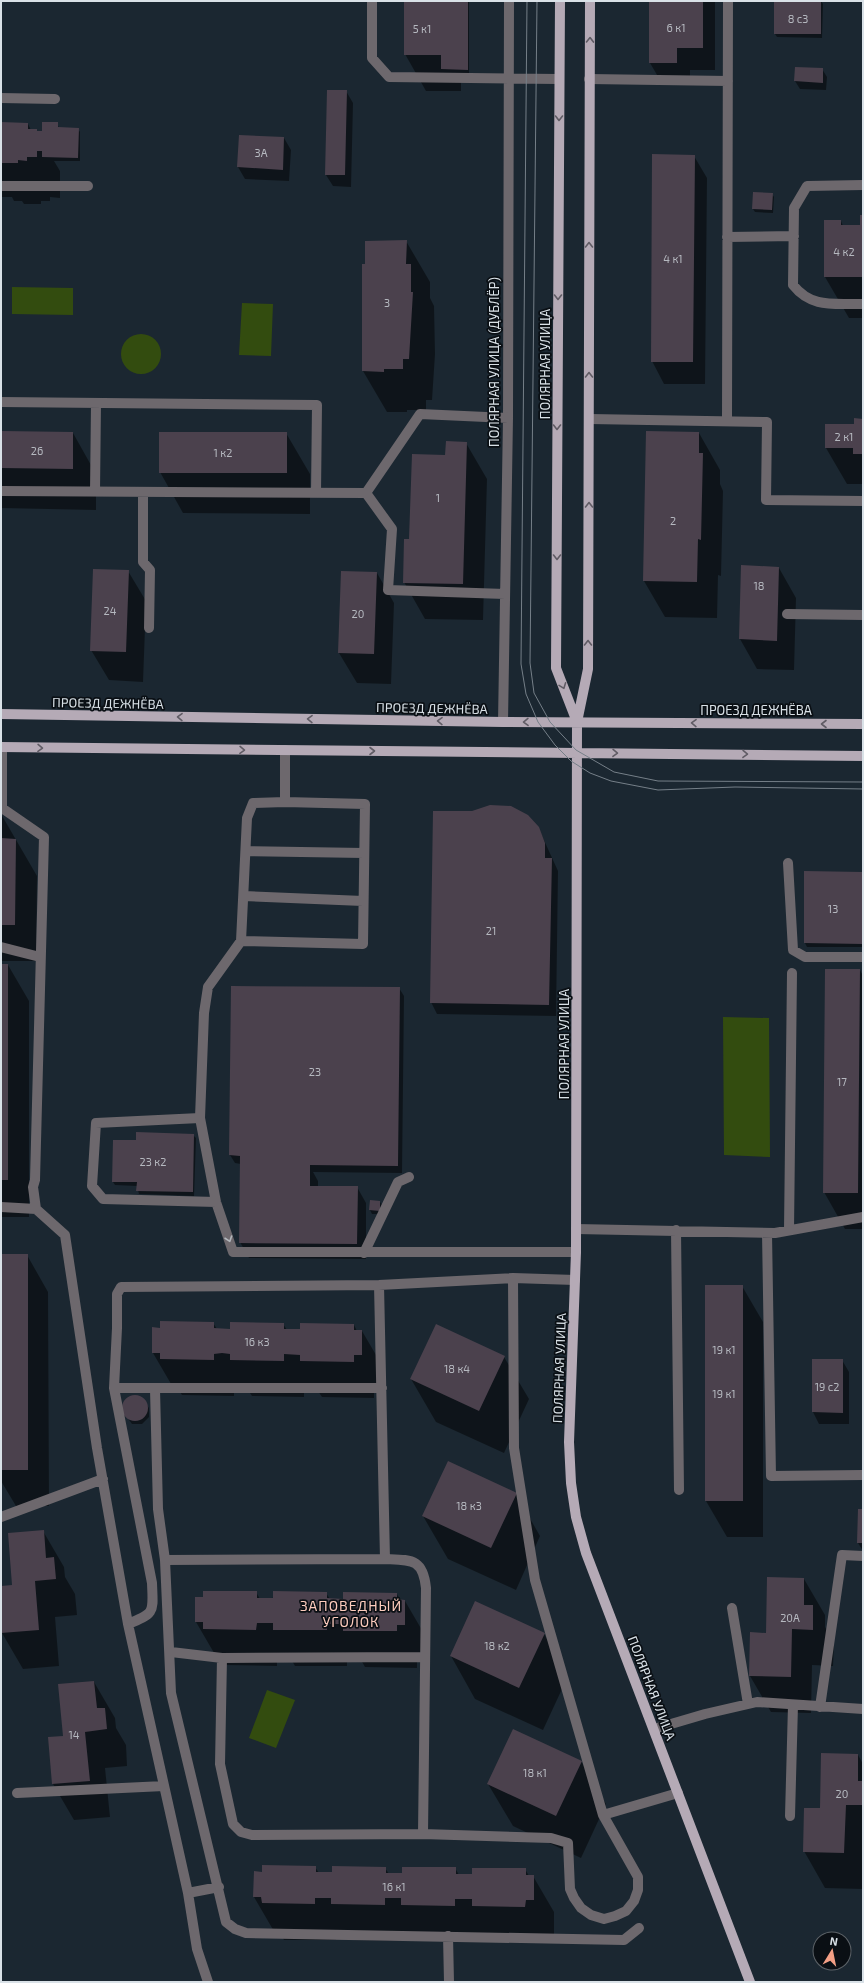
<svg xmlns="http://www.w3.org/2000/svg" width="864" height="1983" font-family="'Exo 2',sans-serif">
<style>
.green{fill:#334c0f}
.shadow{fill:#0007}
.building{fill:#4b414d}
.lines{fill:none;stroke-linecap:round;stroke-linejoin:round}
.minor{stroke:#6d686d;stroke-width:10}
.major{stroke:#b5aab6;stroke-width:10}
.tram{stroke:#757f88;stroke-width:1}
.oneway{stroke:#605c65}
.oneway2{stroke:#b3b7bc}
.labels{text-anchor:middle;dominant-baseline:central;stroke-width:3.5;stroke-linejoin:round;paint-order:stroke}
.number-label{font-size:11px;fill:#b6b9c0}
.street-label{font-size:13px;fill:#d9e1e7;stroke:#0a0f14}
.neighbourhood-label{font-size:14px;letter-spacing:1px;fill:#fdccbd;stroke:#0a0f14}
</style>
<rect width="100%" height="100%" fill="#1b2731"/>
<path class="green" d="M12,287l61,1v27l-61,-1z
M242,303l31,1 -2,52 -32,-1z
M121 354a20 20 0 1 1 40 0a20 20 0 1 1-40 0Z
M723,1017l46,1 1,139 -46,-2z
M267,1690l28,10 -19,48 -27,-10z"/>
<path class="shadow" d="M405,1h64v72h-8v18h-35l-21,-37z
M650,1h65v69h-25v15h-27l-13,-22z
M775,1h46l2,3 -1,34 -45,-1 -2,-3z
M796,68l26,1 5,8 -1,13 -26,-1 -5,-8z
M346,91l7,12 -2,84 -18,-1 -7,-11z
M57,123l2,5 19,1 2,3v29h-26l6,10v27l-10,-1v4h-9v3h-17l-2,-3h-8l-2,-4h-11v-73h27l3,6 12,2z
M284,138l7,12 -2,31 -44,-2 -7,-12z
M694,156l13,22 -2,206h-41l-12,-23z
M772,194l2,3 -1,16 -18,-1 -2,-3z
M863,216v102h-14l-24,-41v-56h16l2,5h18z
M406,241l24,41v16l4,8 1,48 -3,46h-6v10h-19v2h-20l-24,-41z
M863,420v64h-16l-21,-36z
M1,432l72,1 23,41v36l-95,-2z
M286,433l24,41v40l-127,-1 -23,-41z
M699,433l21,37v14l3,7 -2,85 -3,-1 -1,43 -52,-1 -21,-36z
M466,443l21,36 -4,141 -58,-1 -21,-37 6,-41 36,-85z
M779,568l17,30 -2,72 -37,-1 -17,-30z
M128,571l18,30 -3,81 -34,-2 -18,-30z
M377,573l17,30 -3,81 -34,-1 -18,-30z
M1,814l36,62 -1,85h-35z
M538,827l20,44 -2,145 -119,-2 -6,-12z
M805,872l58,1v74h-56l-2,-4z
M1,965h7l21,36v216h-28z
M860,970l3,6v253h-18l-21,-37z
M232,987l167,1 5,8 -2,177 -89,-1 5,9v6h39l9,16v56l-117,-1 -9,-16 1,-78 -6,-1 -5,-8z
M193,1135l3,3 -2,58 -55,-2 -2,-8 -22,-1 -2,-3 24,-41z
M370,1201l10,1 2,3 -1,9h-9l-2,-4z
M1,1255h26l21,37 1,214h-33l-15,-25z
M742,1286l21,36v215h-36l-21,-36z
M213,1323l4,6 14,1 52,-6 4,6 67,-5 3,6h5l21,36 -9,24v7l-52,-1 -4,-6 -14,-1v7l-52,-1 -4,-6h-14v6l-52,-1 -4,-6h-4l-21,-36 8,-24z
M504,1357l25,42 -25,54 -68,-31 -25,-43z
M813,1360h29l7,12v52h-30l-6,-12z
M131,1397h9l9,11v9l-7,7h-10l-8,-11v-10z
M516,1494l24,42 -24,54 -68,-31 -25,-43z
M859,1510h4v41l-5,-8z
M43,1531l21,36 1,10 10,17 2,21 -22,2 4,49 -36,3 -21,-36 -1,-46 12,-1z
M804,1579l21,36v12l9,16 -1,23 -21,-1 -1,48 -40,-1 -21,-36 17,-42z
M256,1592l4,7 66,-6 4,6 14,1 53,-6 3,6 5,1 21,36 -9,24v7l-52,-1 -4,-7h-14v6h-52l-4,-7h-14v7l-52,-1 -8,-7 -21,-36z
M544,1634l24,42 -25,54 -68,-31 -24,-43z
M94,1682l21,36 1,10 10,17 1,21 -22,2 5,49 -36,3 -21,-36 11,-47z
M858,1755l5,9v125l-38,-1 -21,-37 17,-42z
M581,1761l25,43 -25,54 -68,-32 -25,-42z
M315,1867l4,6 66,-5 4,6h14l52,-6 4,7h5l61,-6 4,7h4l21,36v24l-148,-2v7l-53,-1 -3,-6h-14v6h-52l-4,-7h-5l-21,-36 9,-24z"/>
<path class="building" d="M404,1h64v69l-27,-1v-14h-37z
M649,1h54v47h-26v15h-28z
M774,1h47v33h-47z
M795,67l28,1v15l-29,-2z
M327,90h20l-2,85h-20z
M1,122l27,1v6h9v2h5v-9h16v5l21,1 -1,30 -36,-1v-6h-5v6h-10v4l-9,-1v3h-17z
M239,135l45,2 -1,33 -46,-3z
M652,154l43,1 -2,207h-42z
M753,192l20,1 -1,17 -20,-1z
M860,215h3v62h-39v-57h17v5h19z
M407,240l-1,24h5v28h2l-4,67h-6v10h-19v3l-22,-1v-107h3v-23z
M854,418l9,1v35h-10v-6h-28v-24h29z
M1,431l72,1v37l-72,-1z
M646,431l53,1v21h4l-2,87 -3,-1 -1,43 -54,-1z
M159,432h128v41h-128z
M446,441l21,1 -4,142 -60,-1 1,-44h5l3,-85 33,1z
M741,565l38,2 -2,74 -38,-2z
M93,569l36,1 -3,82 -36,-1z
M341,571l36,1 -3,82 -36,-1z
M490,805l21,1 17,9 11,12 6,16v15h7l-3,147 -119,-2 3,-192h39z
M1,838l15,1 -1,86h-14z
M804,871l59,1v72l-59,-1z
M1,964h7v216h-7z
M825,969h35l-2,224h-35z
M231,986l169,1 -2,179 -88,-1v21h48l-1,58 -118,-1 1,-87 -11,-1z
M136,1132l58,2 -1,58 -57,-1 1,-9h-25l1,-42h23z
M370,1200l10,1v10l-11,-1z
M1,1254h27v216h-27z
M705,1285h38v216h-38z
M160,1321l54,1v6l16,1v-7l54,1v6h16v-6l54,1v6h8v25h-8v7l-54,-1v-6l-16,-1v7l-54,-1v-6l-8,-1 -8,1v6l-54,-1v-6h-8v-26l8,1z
M436,1324l69,32 -26,55 -69,-32z
M812,1359h31v54l-31,-1z
M122 1408a13 13 0 1 1 26 0a13 13 0 1 1-26 0Z
M448,1461l69,32 -26,55 -69,-32z
M858,1509h5v34h-6z
M44,1530l2,28 8,-1 2,22 -21,2 4,49 -38,3v-47l11,-1 -4,-52z
M767,1577l37,1v27h9v25l-21,-1 -1,48 -42,-1 1,-44 16,1z
M203,1591h54v7h16v-7l54,1v6l16,1v-7l54,1v6l8,1v25h-8v6h-54v-7h-16v6h-54v-7h-16l-1,7 -53,-1v-7h-8v-25h8z
M475,1601l70,32 -26,55 -69,-32z
M94,1681l3,27h8l2,21 -22,3 5,49 -38,3 -4,-47 15,-1 -5,-52z
M513,1729l69,32 -26,55 -69,-32z
M821,1753l37,1v27h5v24h-17l-2,48 -41,-1 1,-44h16z
M262,1865l54,1v6h16v-6l54,1v6h16v-6h54v7h16v-6h54v7h8v25h-8l-1,7 -53,-1v-7h-17v7l-54,-1v-7h-16v7l-54,-1v-6h-16v6l-53,-1 -1,-6h-8l1,-26 8,1z"/>
<g class="lines">
<path class="minor" d="M372,1v57l17,19 170,2
M589,79l139,2
M1,98l54,1
M863,185l-56,1 -13,22 -1,77c19,24 42,18 70,19
M1,186h87
M727,237l67,-1
M1,402l316,3 -1,88
M590,419l177,3 -1,78 97,1
M727,421l1,-420
M1,491l365,2 54,-79 88,4
M95,492l1,-89
M143,492v70l7,8 -1,58
M366,493l26,36 -4,61 117,4
M787,614l76,1
M503,722l5,-304 1,-417
M2,747v61l42,29 -9,343 -2,7 3,22
M285,802l80,2 -2,140 -122,-3 -33,46 -4,26 -4,105 16,84 17,50h343
M246,851l118,2
M788,863l5,87 12,7h58
M244,896l119,5
M241,941l6,-123 6,-15 32,-1v-52
M1,947l39,10
M200,1118l-104,5 -4,63 11,13 113,3
M1,1207l35,2 29,26 32,213 31,176 60,269 9,56 11,33
M576,1229l199,4 88,-16
M676,1230l3,260
M789,1230l3,-257
M767,1233l4,243 92,-1
M364,1253l34,-71 11,-5
M379,1285l6,274
M114,1388h268
M155,1389l3,120 7,51 6,133 55,229 9,7 11,4 378,7 15,-12
M1,1517l102,-38
M165,1560l220,-1c26,1 38,-1 41,29l-3,246
M732,1608l16,96
M128,1624c28,-11 25,-12 24,-41l-38,-195 3,-60v-34l4,-7 258,-2 134,-7 62,2
M171,1652l51,6 202,-1
M222,1658l-2,106 13,60 8,8 11,3 171,-1 128,4 17,5 2,46 4,9 7,10 10,7 13,4 11,-3 11,-5 8,-10 4,-11v-13l-35,-62 -68,-235 -21,-132 -1,-170
M820,1707l22,-152 21,1
M654,1729l51,-15 52,-12 106,7
M17,1793l147,-7
M603,1815l75,-22
M790,1816l3,-111
M188,1893l31,-6
M448,1936l1,46"/>
<path class="major" d="M560,1l-4,667 21,54
M590,1l-2,668 -11,53 -1,530 -7,190 2,41 5,34 10,36 164,429
M1,714l502,8 360,2
M1,747l862,9"/>
<path class="tram" d="M527,1l-6,663 5,30 12,28 17,23 16,16 19,12 21,8 47,9 77,-3 128,2
M537,1l-7,662 4,30 16,29 26,28 38,22 44,9 205,1"/>
</g>
<defs><path id="oneway-chevron" d="M-2-3.5L2.5 0L-2 3.5" fill="none" stroke-width="1.6" stroke-linecap="round" stroke-linejoin="round"/></defs>
<g class="oneway">
<use href="#oneway-chevron" transform="translate(590 40) rotate(-89)"/>
<use href="#oneway-chevron" transform="translate(559 118) rotate(90)"/>
<use href="#oneway-chevron" transform="translate(589 245) rotate(-90)"/>
<use href="#oneway-chevron" transform="translate(558 297) rotate(90)"/>
<use href="#oneway-chevron" transform="translate(589 375) rotate(-90)"/>
<use href="#oneway-chevron" transform="translate(557 427) rotate(90)"/>
<use href="#oneway-chevron" transform="translate(589 505) rotate(-90)"/>
<use href="#oneway-chevron" transform="translate(557 557) rotate(90)"/>
<use href="#oneway-chevron" transform="translate(588 643) rotate(-90)"/>
<use href="#oneway-chevron" transform="translate(563 686) rotate(69)"/>
<use href="#oneway-chevron" transform="translate(180 717) rotate(-179)"/>
<use href="#oneway-chevron" transform="translate(310 719) rotate(-179)"/>
<use href="#oneway-chevron" transform="translate(440 721) rotate(-179)"/>
<use href="#oneway-chevron" transform="translate(526 722) rotate(179)"/>
<use href="#oneway-chevron" transform="translate(694 723) rotate(-179)"/>
<use href="#oneway-chevron" transform="translate(824 724) rotate(-180)"/>
<use href="#oneway-chevron" transform="translate(40 748) rotate(1)"/>
<use href="#oneway-chevron" transform="translate(242 750) rotate(1)"/>
<use href="#oneway-chevron" transform="translate(372 751)"/>
<use href="#oneway-chevron" transform="translate(615 753) rotate(1)"/>
<use href="#oneway-chevron" transform="translate(745 754) rotate(1)"/>
</g>
<use class="oneway2" href="#oneway-chevron" transform="translate(229 1239) rotate(71)"/>
<g class="labels">
<g class="number-label">
<text x="798" y="18">8 с3</text>
<text x="676" y="27">6 к1</text>
<text x="422" y="28">5 к1</text>
<text x="261" y="152">3А</text>
<text x="844" y="251">4 к2</text>
<text x="673" y="258">4 к1</text>
<text x="387" y="302">3</text>
<text x="844" y="436">2 к1</text>
<text x="37" y="450">26</text>
<text x="223" y="452">1 к2</text>
<text x="438" y="497">1</text>
<text x="673" y="520">2</text>
<text x="759" y="585">18</text>
<text x="110" y="610">24</text>
<text x="358" y="613">20</text>
<text x="833" y="908">13</text>
<text x="491" y="930">21</text>
<text x="315" y="1071">23</text>
<text x="842" y="1081">17</text>
<text x="153" y="1161">23 к2</text>
<text x="257" y="1341">16 к3</text>
<text x="724" y="1349">19 к1</text>
<text x="457" y="1368">18 к4</text>
<text x="827" y="1386">19 с2</text>
<text x="724" y="1393">19 к1</text>
<text x="469" y="1505">18 к3</text>
<text x="790" y="1617">20А</text>
<text x="497" y="1645">18 к2</text>
<text x="74" y="1734">14</text>
<text x="535" y="1772">18 к1</text>
<text x="842" y="1793">20</text>
<text x="394" y="1886">16 к1</text>
</g>
<g class="street-label">
<text transform="translate(494 362) rotate(-90)">ПОЛЯРНАЯ УЛИЦА (ДУБЛЁР)</text>
<text transform="translate(545 364) rotate(-90)">ПОЛЯРНАЯ УЛИЦА</text>
<text transform="translate(108 703) rotate(1)">ПРОЕЗД ДЕЖНЁВА</text>
<text transform="translate(432 708) rotate(1)">ПРОЕЗД ДЕЖНЁВА</text>
<text x="756" y="710">ПРОЕЗД ДЕЖНЁВА</text>
<text transform="translate(564 1044) rotate(-90)">ПОЛЯРНАЯ УЛИЦА</text>
<text transform="translate(559 1368) rotate(-88)">ПОЛЯРНАЯ УЛИЦА</text>
<text transform="translate(652 1688) rotate(69)">ПОЛЯРНАЯ УЛИЦА</text>
</g>
<g class="neighbourhood-label">
<text x="351" y="1605">ЗАПОВЕДНЫЙ<tspan x="351" dy="16">УГОЛОК</tspan></text>
</g>
</g>
<rect width="864" height="1983" fill="none" stroke="#d9e1e7" stroke-width="4"/>
<g transform="translate(832 1951) rotate(10)"><circle r="19" fill="#0a0f14" stroke="#5d6368"/>
<path d="M0-3L7 15L0 10L-7 15Z" fill="#f39f85"/>
<text y="-6" font-size="11" font-weight="bold" text-anchor="middle" fill="#d9e1e7">N</text>
</g>
</svg>
